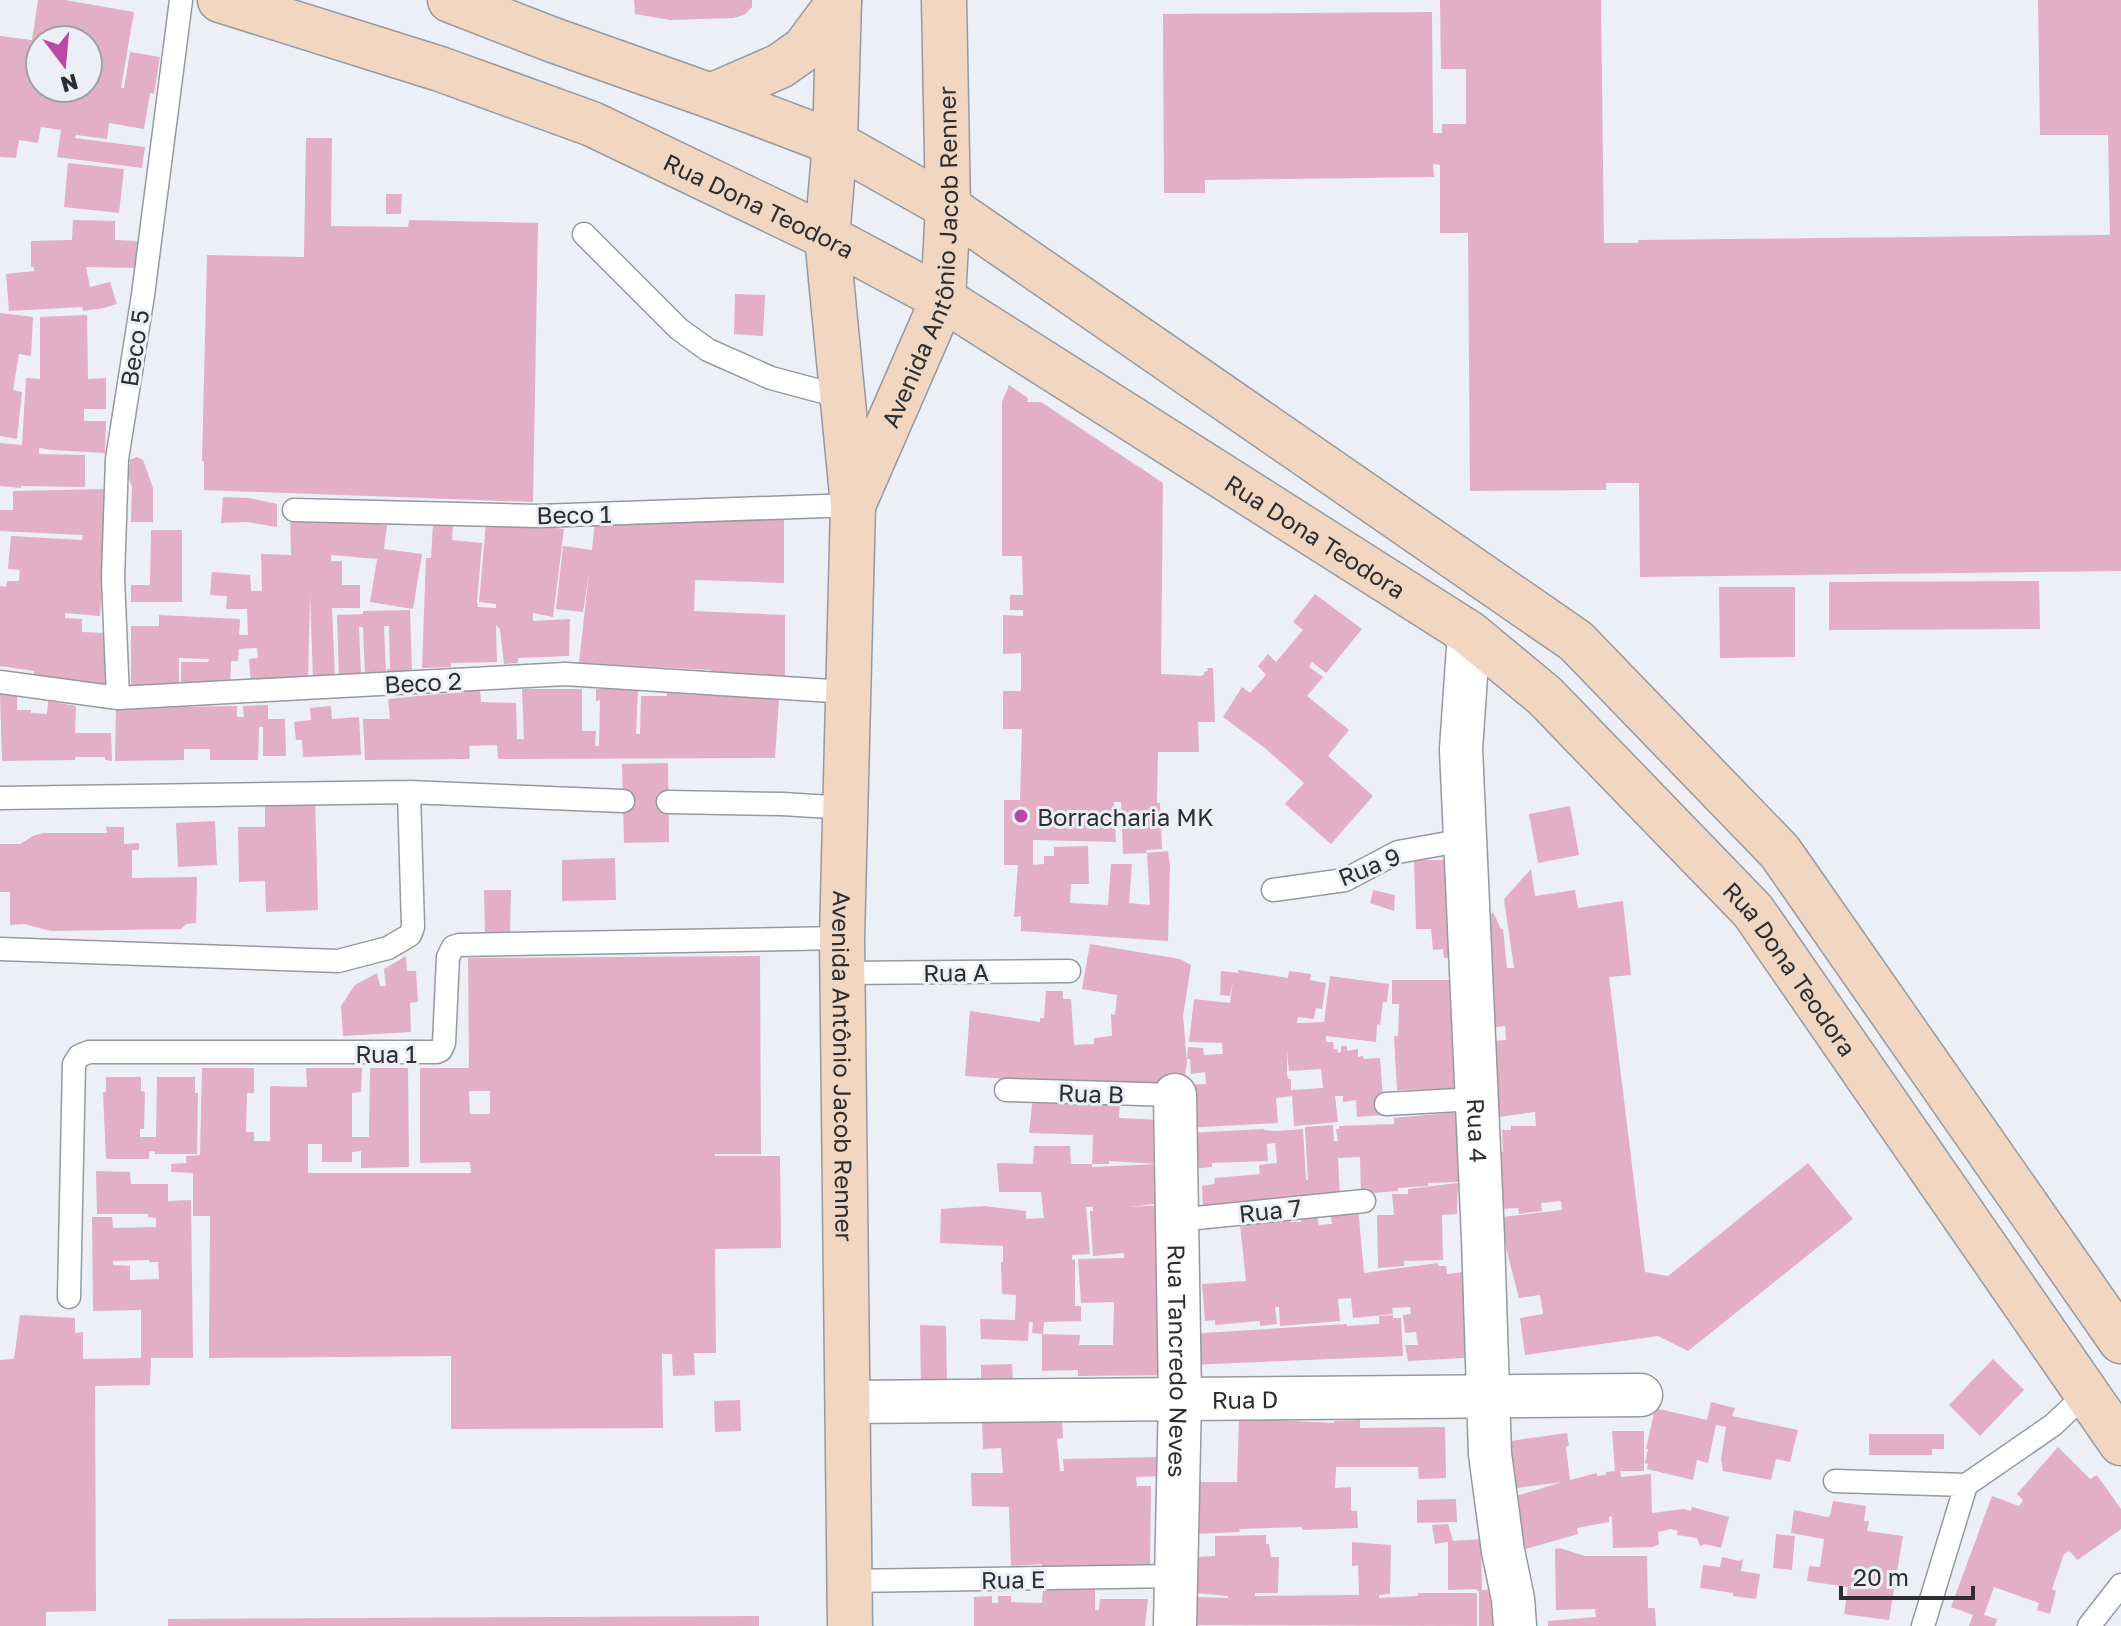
<svg xmlns="http://www.w3.org/2000/svg" width="2121" height="1626" font-family="'Golos Text',sans-serif">
<style>
.building{fill:#e2afc4;fill-rule:evenodd}
.lines{fill:none;stroke-linecap:round;stroke-linejoin:round}
.service-casing{stroke:#9799a0;stroke-width:25}
.minor-casing{stroke:#9799a0;stroke-width:45}
.secondary-casing{stroke:#9799a0;stroke-width:47}
.service{stroke:#fff;stroke-width:22}
.minor{stroke:#fff;stroke-width:42}
.secondary{stroke:#f1d6c1;stroke-width:44}
.poi-dot{fill:#ba49a6;stroke:#eceff6;stroke-width:3}
.labels{text-anchor:middle;dominant-baseline:central;stroke-width:6;stroke-linejoin:round;paint-order:stroke}
.street-label{font-size:24px;fill:#2d2e31;stroke:#eceff6}
.poi-label{font-size:24px;fill:#2d2e31;stroke:#eceff6;text-anchor:start}
</style>
<rect width="100%" height="100%" fill="#eceff6"/>
<path class="building" d="M38,0h27l69,12 -13,76h3l6,-36 30,5 -6,37 -4,-1 -6,36 -35,-6 -2,16 -31,-4 -1,3 70,9 -3,21 -85,-11 4,-27 -20,-3 -3,16 -19,-3 -3,18 -16,-1v-121l32,4zM40,40h48v48h-48z
M634,0h118v7l-8,8 -11,3 -62,2 -36,-6z
M1440,0h161l3,243h34v-3l472,-5 -2,-100h-68l-2,-135h83v571l-481,6 -1,-94h-33v7l-136,1 -2,-258h-28v-68l-7,-1 1,13 -229,3v13h-41l-1,-179 269,-2 1,121h9v-9h24v-55h-25z
M306,138h26l-1,88 77,1 1,-7 129,3 -5,279 -329,-12v-29h-2l5,-206 97,2z
M68,163l56,6 -5,44 -55,-6z
M386,194h16l-1,20h-15z
M73,220l42,1v19l22,1 -1,27 -50,-1 4,20 20,-5 7,22 -13,4 -21,3 -1,-4 -73,4 -3,-37 28,-3v-4h-3v-26l41,-1z
M735,294l30,1 -2,41 -29,-2z
M0,313l33,4 -2,39 -12,-2 -6,36 9,2 -5,47 -17,-3z
M87,315l1,64 18,-1v31h-22v12h22l-1,32 -53,-3 -13,-2v6l46,1v32l-64,-1v2l-21,-2v-43l22,2 4,-67 14,1v-62z
M1009,385l19,13 -1,4h14l122,81 -2,191 40,2 3,-1v-3l4,-1 -1,-3h6l2,54h-17l1,30h-41l-1,51h3l2,46 -16,1 1,3 -24,1 -2,-52h-7l2,40 -83,-2v25l11,-1v-8h10v-9l34,-1 1,38h-18l-1,19 38,2 3,-41h21l-3,39 21,2 -3,-52 21,-2 2,15 -2,75 -147,-10v-15l-7,1 4,-52h-14v-65h16l2,-71h-19v-38h18v-38l-18,1v-39l20,1v-6h-13v-15h13l-1,-39h-20v-154z
M137,457l6,3 10,28v34h-22l1,-35 -6,-17h3l-2,-4 3,-1 -1,-5z
M105,489v47l-5,80 -35,-3v5l17,1v13l22,1 1,57 -71,-9v-10l-34,-5v-80l6,1 1,-6h12v-1l1,-10 -12,-1 3,-33 71,4 1,-5 -83,-4v-21h13v-19z
M223,497l26,1 28,6v23l-30,-5 -26,1z
M290,514l40,6 57,5 -3,24 38,5 -9,55 -43,-7 7,-43 -46,-4v6h11v24h18v23h-28l3,70 -22,2 -3,-86 -2,87 -57,4 -2,-26 9,-1 -1,-10 -18,1 -1,12h-7l-1,25 -49,-1v-23h27l1,-3 -30,-1v30l-48,1v-63h28v-11l81,4 -1,16h9l-1,-26h-21l1,-13 -17,-1 2,-23 38,3 1,16h11l-1,-37 30,1z
M784,518v65l-89,-3 -1,31 91,4v68l-75,-7 1,-6 -132,-7 10,-90 -6,39 -27,-3 7,-63 29,4 3,-29z
M453,523l-1,17 30,3 -5,59 1,5 18,1v-4l-17,-2 7,-79 41,1 37,5 -11,88 -20,-4v8l37,-2 -1,37 -51,2v5l-14,1 -4,-35 -4,-4 1,37 -46,1v4l-29,1 4,-110h5l2,-34z
M151,530h31v72h-51v-17h19z
M2039,581l1,48 -211,1v-48z
M1719,587h76v70l-75,1z
M1315,594l47,35 -36,44 -14,-11 -3,5 14,10 -16,19 42,34 -21,26 45,40 -42,48 -46,-40 19,-21 -39,-35 -42,-31 19,-30 8,6 16,-18 -8,-9 10,-12 8,8 27,-32 -10,-8z
M410,610l2,62 -24,3 -1,-6h3l-1,-43h-5l2,49 -21,1 -2,-49h-4l2,49 -22,3 -2,-64 26,-1v-3z
M522,689h60v42h14l-1,15h4l1,-46 -4,1v-12h42l-2,45h4l1,-38h26v-6l112,9 -4,59 -277,1 -1,-14 -28,1 1,13 -105,1 -2,-41h27l-2,-20 92,-9 1,12 35,1 1,36h7z
M0,693l17,3v14h14v3l16,1 1,-13 28,5 -1,27h36l1,28 -7,-1v-3h-30v3l-73,1z
M268,705v14h17l1,37h-23v-29h-4l-1,33h-48v-11h-26v11l-69,1 1,-53 121,-2v11h7l-1,-11z
M331,706l1,13 27,-2 2,38 -58,2 -1,-17h-6l-2,-18 17,-2 -1,-12z
M668,763l1,79 -45,1 -2,-79z
M315,797l3,113 -52,2 -1,-31 -26,1 -1,-55h27v-28z
M1570,806l9,49 -41,8 -9,-49z
M215,821l2,44 -39,2 -2,-44z
M106,827h18v17l15,-1v7h-7v28l65,-1 -1,46 -10,1 -5,5 -130,2 -27,-7 -14,1v-33h-10v-48h20l13,-8 10,-3h64z
M615,858l1,42 -54,1v-41z
M1414,860h48l-4,97 -14,1 -1,-9 -10,1 -2,-21h-15z
M1531,869l4,27 40,-6 3,18 45,-7 8,74 -22,2 36,295 23,4 140,-113 45,56 -165,132 -30,-15 -133,19 -5,-37 23,-4 -3,-19 -21,3 -12,-46 -5,-35 60,-7 -1,-9 -20,2 1,8 -23,3 -1,-6 -17,1 -11,-57h13l-1,-22h9v-4h25l-1,-14 -44,6 -6,-76 21,-2 -1,-14 -21,3 -7,-99 16,-18 8,17h2l4,39h7l-10,-69z
M484,890h27l-1,43 -25,1z
M1373,890l22,5 -1,16 -24,-8z
M1090,944l90,15 11,6 -8,51 4,46 -3,20 -82,4 -137,-10 5,-65 70,11v-4h4l2,-27h17v8h8l3,46 20,-1v-6l18,-2 -1,-22 4,1 2,-20 -35,-6z
M406,956l1,15h9l2,31 -8,1 1,29 -68,4 -2,-30 14,-21 22,-12 3,13h6l-2,-17z
M760,956l1,198h-46v2h65l1,92 -66,1 1,104h-22l1,22 -22,1 -1,-22h-10l1,74 -212,1v-73l-242,2 1,-142h-17v-43l-22,-1v-8l15,-1v-7l14,-1 2,-87h52v25h-7l-1,39h8v9h16v-55l37,1 -1,-19h56l-1,24 -9,1v44h17l1,-69h38l1,99 -48,1v-17l-9,1v10h-30v-18h-14v29h163l-1,-11 -50,1v-95h49l-1,-110zM469,1091h21v23h-20z
M1238,970l50,8 1,-7 22,3 -1,6 16,3 -4,26 -6,-1 -2,11 -16,-2 -1,6 27,-1 6,-46 59,8 -2,18h-4l-3,23 -3,-1 -1,18 -50,-6v6h7l1,7h3l1,4 3,-1v-6h6v5l11,-2v8l5,-1 1,3 16,-1 4,57 -27,2 -1,-17 -13,2v-6h-8l3,26 -44,4 -2,-30 -16,2 2,25 -93,5 -1,-43 22,-1 -1,-12 -14,2 -1,-15h-3l1,-12 15,1 1,7 19,-1 -1,-11 -33,-1 5,-43 36,4 3,-23 -3,16 -10,-1 1,-24 17,2zM1287,1051l2,20 32,-2 2,19 -32,2v-11h-3l-1,-5z
M1392,980h64l-2,54h-2l2,55 -57,1 -3,-54h4l1,-32h-7z
M106,1077h35v14l4,1 -1,37h-4v8h16l1,-60h38v16h3l-1,61h-42v-3h-6v8h-43l-3,-67h3z
M1033,1096l87,6 -1,16 44,2 -4,44 -50,-3v3h-17l1,-29 -64,-2z
M1459,1112l-1,70 -30,1v3l-30,2v3l-37,3 -1,-37 -22,1 2,38h-32l-15,1v5l-90,6 -1,-22 12,-2 1,-6 45,-4 -1,-9 18,-2 -2,-20 -8,1 1,17 -56,2v4l-21,2 -3,-36 76,-4v1l14,1 25,-2 3,51h2l-3,-53 28,-2 1,16h4l-2,-12h3v-3l55,-2v-6z
M1034,1146h36l1,18h21v3l67,-3 2,39 -32,4 33,-2 7,170 -91,1v-6l-36,1v-37l38,1 -1,10h34l1,-43 -33,1 -3,-44 46,-1v-5l-31,3 -3,-45h3v-4h-7l4,47 -18,1v5l3,-1v47h6v15l-37,1 -1,12 -11,-1 1,-11h-4l-1,19 -47,-2 -1,-20 35,1 1,-25 -14,-1 -1,-32h2v-16l-63,-3 1,-34 43,-3 42,5v8l18,-1 -3,-26h-42l-2,-29 36,1z
M96,1171l34,1 1,12h37v17l23,-1 2,158h-42l-1,27 -55,1 1,225 -50,1v14h-46v-266l14,-1 6,-44 55,3v15l8,-1v27l58,-1v-48l-48,1 -1,-94h20l1,11 43,-1v-9l-8,-1v-3h-51zM149,1260v2h9l1,17 -29,1v-14l-17,-1v-4z
M1458,1183l-1,31 -15,1 1,45 -39,1v5l-26,2 -1,-53h17l-2,-21h16v-5z
M1358,1207l6,66 74,-10v3h8l1,8 18,-2 17,85 -74,4 -3,-16h13l-2,-13 -11,1 -2,-18 8,-1 -1,-7 -18,1 1,6 -40,4 -2,-20 -13,1 2,22 -60,5 -1,-19h-4l2,17 -17,2v-5l-45,4v-5l-10,1 -3,-37 44,-3 -6,-57 51,-4 -1,2h11v-8l15,-2 3,13 13,-1 -2,-14z
M1393,1315v3h8l2,38 -213,9 -2,-31 159,-10v2l32,-2v-8z
M920,1325l26,1 1,60h-26z
M1993,1359l31,31 -44,46 -31,-31z
M1012,1364l1,19 -35,-3 3,-1v-14z
M740,1400l1,31 -26,1 -1,-31z
M1711,1402l24,6 -3,8 66,14 -8,32 -14,-3 -5,21 -48,-9 -2,-12 5,-32 -10,-2 -8,38 -11,-3 -4,20 -46,-11 1,-5 -3,-1 3,-14h-2l9,-41 52,12z
M1239,1418l95,5v-2l26,-1v8l85,-1 1,51 -27,1 -1,-12h-82l-1,21 16,-1v24h6l1,17 -56,2v-3l-63,2 1,3 -45,2v-52h42z
M1062,1420l1,18 -6,1 3,32h4l-1,-12 99,-2v19l-26,1 1,9h14l-1,83 -109,3 1,-8 -31,2 -2,-59 -37,-1 -1,-33h32l-2,-25 -18,1 -1,-26z
M1612,1431h32v40h-24l1,6 30,-3 1,39 32,-4 7,2 1,-4 37,10 -8,31 -16,-4 -5,2 -3,-8 -20,-3 1,-4 -7,-2 -13,3 1,12 -6,3 -40,1 -1,-32 -3,1v5l-32,6 1,6 -70,20 -8,-53 62,-19 -53,7 -6,-47 64,-9 2,13 -3,1 4,33 27,-7v3l9,-1v-3l9,-1z
M1869,1434h75v15h-12v6h-63z
M2058,1447l32,32 7,-4 24,34v20l-43,31 -9,-9 -5,3 -12,35 4,2 -6,23 -13,-4 2,-7 -45,-16 -10,28 13,4 -2,7h-26l4,-11 -22,-8 41,-111 27,10 4,-6 -6,-6z
M1456,1499l1,23 -40,1v-23z
M1833,1501l33,5 -2,15h5l-2,10 36,5 -14,84 -45,-6 4,-27 -41,-6 2,-15 11,1 4,-28 -33,-6 3,-23 33,7 3,-1z
M1448,1524l5,17 28,-2 1,51 23,-1 2,37h-28v-35h-2v-2l-29,1v-48l-13,2 -3,-19z
M1776,1534l19,2 -3,34 -19,-2z
M1266,1535v9h3l2,13h8l-1,36h-23v3l104,-1 -1,-30 -6,1v-24l39,3 -1,49 -11,1v3l39,-2v-3h59v33l-283,-1v-28l34,1v-2l-33,-3v-36l20,-1v-20z
M1560,1548l25,8h62l1,52h7l1,18h-108v-5l48,-4 -1,-8 -39,1 -1,-61z
M1722,1557l17,4 4,-2 -2,12 19,3 -4,25 -23,-3v-3l-33,-5 3,-23 17,2z
M1095,1587v23h4l1,-11h48l-3,27h-171v-29l18,-1v7h6v-7h13v6l31,1 1,-15z
M759,1616v10h-591v-7z"/>
<g class="lines">
<g class="service-casing">
<path id="service" d="M584,234l95,95 29,21 63,28 71,19
M294,510l245,6 314,-11
M0,682l118,16 447,-24 282,18
M118,698l-5,-120 4,-119 26,-164 38,-295
M0,798l409,-6 214,9
M668,802l114,2 65,4
M1273,890l72,-10 53,-28 67,-12
M0,949l338,12 50,-13 22,-13 3,-8 -4,-135
M843,973l226,-2
M1006,1090l169,5
M1386,1104l90,-5
M1177,1220l187,-19
M69,1297l5,-233 5,-8 10,-4h348l4,-2 3,-7 4,-86 5,-10 6,-2 383,-7
M1835,1481l131,4 87,-60 34,-32
M849,1581l327,-5
M1923,1626l43,-141
M2089,1626l32,-41"/>
</g>
<g class="minor-casing">
<g id="minor">
<path id="s1" d="M1469,633l-8,116 22,489 7,216 13,97 10,48 2,27"/>
<path id="s2" d="M1175,1095l5,303 -5,228"/>
<path id="s3" d="M849,1402l792,-7"/>
</g>
</g>
<g class="secondary-casing">
<g id="secondary">
<path id="s4" d="M220,0l220,69 152,55 235,113 116,62 526,334 76,63 208,215 368,532"/>
<path d="M450,0l103,40 158,56 124,47 113,64 628,434 204,211 341,489"/>
<path id="s5" d="M839,0l-4,143 -8,94 26,268 -11,433 8,688"/>
<path d="M711,96l69,-30 24,-17 35,-47"/>
<path id="s6" d="M854,503l89,-204 5,-92 -4,-207"/>
</g>
</g>
<use href="#service" class="service"/>
<use href="#minor" class="minor"/>
<use href="#secondary" class="secondary"/>
</g>
<circle class="poi-dot" cx="1021" cy="816" r="8"/>
<g class="labels">
<g class="street-label">
<text stroke="none"><textPath href="#s4" startOffset="578">Rua Dona Teodora</textPath></text>
<text stroke="none"><textPath href="#s6" startOffset="260">Avenida Antônio Jacob Renner</textPath></text>
<text transform="translate(134 348) rotate(-81)">Beco 5</text>
<text transform="translate(574 514) rotate(-1)">Beco 1</text>
<text stroke="none"><textPath href="#s4" startOffset="1226">Rua Dona Teodora</textPath></text>
<text transform="translate(423 682) rotate(-3)">Beco 2</text>
<text transform="translate(1369 866) rotate(-22)">Rua 9</text>
<text stroke="none"><textPath href="#s4" startOffset="1874">Rua Dona Teodora</textPath></text>
<text transform="translate(956 972) rotate(-1)">Rua A</text>
<text x="386" y="1053">Rua 1</text>
<text stroke="none"><textPath href="#s5" startOffset="1068">Avenida Antônio Jacob Renner</textPath></text>
<text transform="translate(1091 1093) rotate(2)">Rua B</text>
<text stroke="none"><textPath href="#s1" startOffset="498">Rua 4</textPath></text>
<text transform="translate(1270 1210) rotate(-6)">Rua 7</text>
<text stroke="none"><textPath href="#s2" startOffset="266">Rua Tancredo Neves</textPath></text>
<text stroke="none"><textPath href="#s3" startOffset="396">Rua D</textPath></text>
<text transform="translate(1013 1579) rotate(-1)">Rua E</text>
</g>
<g class="poi-label">
<text x="1037" y="816">Borracharia MK</text>
</g>
</g>
<g transform="translate(64 64) rotate(164)"><circle r="38" fill="#eceff6" stroke="#a0a2a7" stroke-width="2"/>
<path d="M0-6L14 30L0 20L-14 30Z" fill="#ba49a6"/>
<text y="-12" font-size="22" font-weight="bold" text-anchor="middle" fill="#2d2e31">N</text>
</g>
<path d="M1841 1586v12h132v-12" fill="none" stroke="#2d2e31" stroke-width="4"/>
<text x="1853" y="1586" font-size="24" fill="#2d2e31" stroke="#eceff6" stroke-width="6" paint-order="stroke">20 m</text>
</svg>
